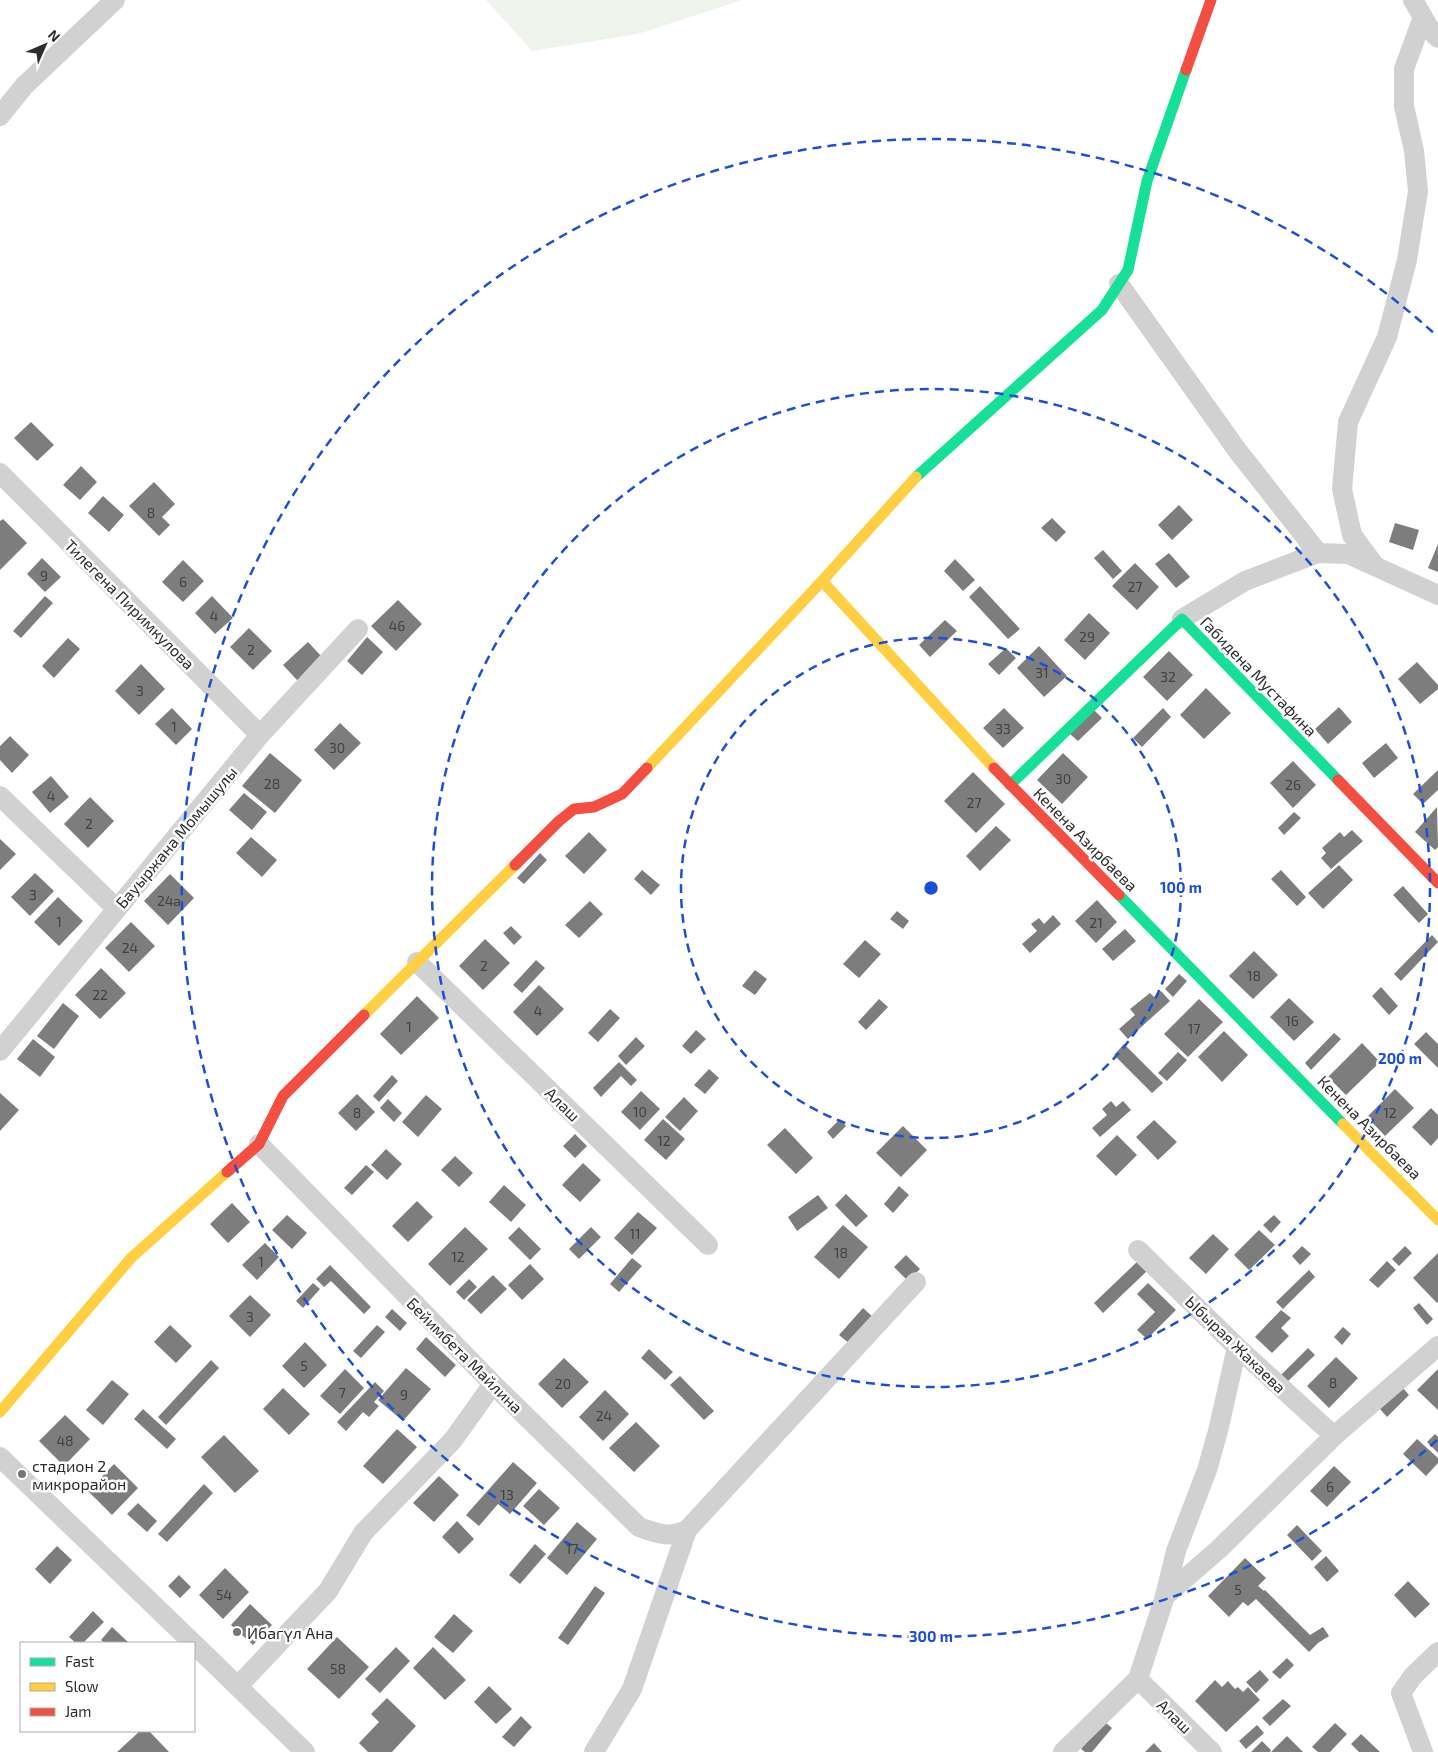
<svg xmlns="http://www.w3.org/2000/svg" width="1438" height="1752" font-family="'Exo 2',sans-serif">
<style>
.green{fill:#eef3eb}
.building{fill:#7d7d7d}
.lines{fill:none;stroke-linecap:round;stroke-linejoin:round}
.street{stroke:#d1d1d1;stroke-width:20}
.fast{stroke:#16e098;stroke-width:11}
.slow{stroke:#ffcf43;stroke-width:11}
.jam{stroke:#f24e42;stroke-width:11}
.ring{fill:none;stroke:#1d4ed8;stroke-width:2.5;stroke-dasharray:9 6}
.poi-dot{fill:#767676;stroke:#fff;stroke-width:2}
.labels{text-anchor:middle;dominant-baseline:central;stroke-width:5;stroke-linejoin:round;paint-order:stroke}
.number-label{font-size:14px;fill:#404040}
.street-label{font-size:16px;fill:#2c2c2c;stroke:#fff}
.poi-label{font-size:16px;fill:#2c2c2c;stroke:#fff;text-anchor:start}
.centre{fill:#1d4ed8;stroke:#fff;stroke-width:2.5}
.ring-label{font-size:15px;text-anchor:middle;font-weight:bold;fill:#1d4ed8;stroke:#fff;stroke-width:5;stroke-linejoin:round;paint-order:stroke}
</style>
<rect width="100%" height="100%" fill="#fff"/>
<path class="green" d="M486,0h256l-104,34 -106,17z"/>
<path class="building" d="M31,422l23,23 -17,16 -23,-23z
M81,466l16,16 -17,18 -17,-15z
M154,482l21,22 -13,13 8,8 -11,11 -30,-30z
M103,496l21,19 -15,17 -21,-19z
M1179,505l14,15 -21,20 -14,-15z
M1052,518l14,14 -10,10 -15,-14z
M3,519l24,24 -27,27v-49z
M1395,523l24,7 -6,20 -24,-8z
M1438,544v28l-10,-4z
M1103,550l19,21 -9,8 -19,-21z
M1169,553l21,24 -14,11 -21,-24z
M42,558l19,19 -16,15 -18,-18z
M955,559l20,21 -12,11 -19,-20z
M183,560l21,21 -21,21 -21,-20z
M1135,563l24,24 -22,23 -25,-24z
M980,586l40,43 -12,10 -39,-42z
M45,596l8,7 -32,35 -8,-7z
M212,596l21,22 -18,16 -20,-21z
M398,600l24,24 -26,27 -25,-25z
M1089,613l21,20 -25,27 -21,-20z
M945,620l12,11 -27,26 -11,-12z
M249,628l23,23 -19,19 -23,-23z
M367,637l16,15 -21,23 -15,-14z
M68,638l12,11 -26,29 -12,-12z
M308,642l14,15 -24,24 -15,-16z
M1039,646l28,30 -23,21 -27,-29z
M1006,648l10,10 -17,17 -11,-11z
M1169,651l24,24 -26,26 -24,-24z
M1417,662l21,23v4l-18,15 -22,-25z
M141,664l24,25 -26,26 -24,-24z
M1206,688l25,25 -27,26 -24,-24z
M1339,707l13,15 -24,22 -13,-15z
M172,708l20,21 -16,16 -21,-21z
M1004,708l20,20 -21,20 -20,-20z
M1163,708l8,9 -29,30 -9,-9z
M1094,710l8,8 -24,23 -8,-7z
M340,723l21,20 -27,27 -20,-20z
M10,736l19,19 -17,18 -12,-13v-14z
M1386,743l12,15 -24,20 -12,-15z
M270,753l32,27 -27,33 -33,-27z
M1063,753l25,24 -26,27 -25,-24z
M1293,761l23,24 -23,23 -23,-25z
M1438,770v20l-15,14 -10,-10z
M973,772l32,32 -29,29 -32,-32z
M51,776l18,21 -19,16 -18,-21z
M244,793l23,19 -15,18 -23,-20z
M90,797l24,24 -26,27 -24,-24z
M1437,807l1,40 -3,3 -20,-18z
M1294,812l7,6 -17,17 -6,-7z
M996,826l15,14 -31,31 -14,-15z
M1352,830l11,11 -32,28 -10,-11 5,-5 -4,-5 18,-16 4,5z
M589,832l18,18 -23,24 -19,-18z
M251,837l26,23 -15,17 -26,-24z
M0,839l16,15 -16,16z
M540,853l7,7 -23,24 -7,-6z
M1339,865l14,15 -30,29 -15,-16z
M642,870l18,15 -9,10 -17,-16z
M1281,870l25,27 -9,9 -26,-27z
M35,873l19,18 -24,25 -19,-19z
M170,874l24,24 -26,27 -24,-24z
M1403,886l25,28 -9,9 -26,-28z
M58,897l25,24 -24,25 -25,-24z
M1097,900l20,22 -21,21 -21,-22z
M590,901l13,13 -24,24 -14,-13z
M897,911l12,10 -6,8 -13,-10z
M1053,915l8,9 -31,29 -8,-9 15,-13 -6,-7 8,-6 5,6z
M131,922l24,24 -26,26 -24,-24z
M511,926l11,11 -8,8 -11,-12z
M1125,929l11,12 -23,20 -11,-12z
M1432,935l6,7 -37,39 -7,-7z
M485,939l25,24 -27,27 -24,-24z
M865,940l16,14 -22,24 -16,-14z
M1254,951l24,24 -25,24 -24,-23z
M536,960l9,8 -23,25 -9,-8z
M101,968l25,25 -26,26 -25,-24z
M755,970l12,9 -12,16 -13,-9z
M1179,974l8,7 -14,16 -8,-8z
M539,985l25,24 -27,27 -24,-24z
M1381,987l17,19 -9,9 -17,-19z
M1161,991l9,10 -42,38 -9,-10 16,-14 -5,-6 20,-16 4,4z
M417,996l22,22 -38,37 -21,-21z
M1289,998l25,24 -20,19 -24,-24z
M879,999l9,8 -22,23 -8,-8z
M1199,999l24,23 -35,35 -24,-23z
M63,1003l16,13 -25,33 -17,-13z
M610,1009l10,9 -22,24 -10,-9z
M696,1030l10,9 -15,15 -9,-8z
M1224,1031l24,24 -26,27 -24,-25z
M1426,1032l12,12v24l-24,-24z
M1334,1033l7,6 -30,31 -6,-7z
M636,1037l9,9 -19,19 -8,-9z
M33,1039l22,18 -15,20 -23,-18z
M1362,1043l18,19 -34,33 -18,-18z
M1124,1044l39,39 -11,10 -38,-38z
M1178,1052l9,8 -20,21 -9,-8z
M619,1062l18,18 -6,6 -10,-10 -20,21 -8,-9z
M709,1069l10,9 -14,16 -11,-9z
M392,1075l6,6 -19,21 -6,-6z
M1395,1089l19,19 -29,28 -18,-19z
M641,1091l19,18 -20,21 -19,-18z
M0,1093l19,17 -19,21z
M357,1094l18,18 -19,19 -18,-18z
M426,1095l16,14 -24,28 -16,-15z
M684,1097l14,14 -18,20 -15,-14z
M388,1099l14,14 -8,9 -14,-14z
M1111,1101l5,6 7,-6 8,9 -31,27 -8,-9 15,-13 -5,-6z
M1431,1108l7,7v23l-7,8 -19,-19z
M663,1119l22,20 -19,21 -22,-20z
M840,1119l6,7 -13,13 -6,-7z
M1154,1120l23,22 -19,18 -22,-23z
M903,1126l24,24 -26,27 -25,-24z
M785,1128l28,30 -17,16 -29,-29z
M575,1134l12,12 -12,12 -12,-12z
M1117,1135l20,20 -21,21 -20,-20z
M386,1149l16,15 -15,16 -16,-15z
M455,1156l18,17 -14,14 -18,-17z
M583,1163l18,17 -21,22 -18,-17z
M366,1165l8,7 -22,23 -8,-7z
M504,1185l22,20 -15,17 -22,-20z
M899,1186l10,9 -16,18 -9,-9z
M846,1194l22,22 -12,11 -21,-22z
M818,1195l10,13 -31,23 -9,-14z
M417,1201l16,16 -25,25 -16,-16z
M232,1203l18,19 -22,21 -18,-19z
M638,1212l19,16 -25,27 -18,-17z
M287,1215l20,18 -15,16 -20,-19z
M1274,1215l7,7 -10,11 -8,-8z
M843,1225l25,22 -29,32 -25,-22z
M465,1227l23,22 -38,37 -22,-22z
M519,1227l22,22 -11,11 -22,-22z
M591,1227l10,10 -22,22 -10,-10z
M1259,1230l16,15 -26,25 -15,-15z
M1213,1234l16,15 -23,25 -17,-16z
M265,1243l14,14 -22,23 -15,-15z
M1302,1246l9,8 -11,11 -8,-9z
M1405,1246l7,7 -13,13 -7,-7z
M1438,1253v49l-1,1 -24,-25z
M906,1255l14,14 -12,12 -14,-14z
M632,1258l10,8 -23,26 -9,-8z
M1139,1260l9,10 -45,43 -9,-10z
M1387,1261l9,9 -18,18 -9,-8z
M530,1264l14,15 -22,21 -14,-15z
M330,1265l41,42 -7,7 -33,-33 -7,6 -8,-8z
M1309,1270l6,7 -32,32 -7,-7z
M493,1275l14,14 -26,25 -14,-14z
M469,1279l8,8 -13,13 -8,-8z
M313,1283l7,6 -17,19 -7,-7z
M1148,1283l28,27 -29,29 -10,-9 18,-18 -18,-18z
M250,1295l21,20 -21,22 -21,-21z
M1419,1303l14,16 -6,6 -14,-17z
M863,1308l10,9 -23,27 -11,-9z
M392,1309l15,14 -7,8 -15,-14z
M1281,1310l10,8 -10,10 8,8 -17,17 -17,-16z
M170,1325l22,21 -16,17 -22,-21z
M377,1325l8,7 -24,26 -8,-7z
M1343,1327l8,7 -9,11 -8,-8z
M426,1337l30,28 -11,12 -29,-28z
M305,1342l22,23 -23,23 -22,-22z
M1308,1348l7,7 -28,27 -6,-7z
M649,1349l24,23 -8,8 -24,-22z
M1336,1357l22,21 -29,30 -22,-22z
M564,1358l25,24 -27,26 -24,-24z
M211,1360l8,8 -53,57 -8,-8z
M406,1368l25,21 -28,32 -25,-21z
M345,1369l19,19 -24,26 -20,-18z
M1438,1369v41l-21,-20z
M680,1376l34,35 -10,9 -34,-35z
M112,1380l17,14 -26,31 -17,-15z
M375,1382l9,9 -10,11 5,4 -10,11 -6,-5 -17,19 -9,-9z
M1402,1387l7,8 -22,22 -7,-8z
M283,1388l27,26 -21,21 -26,-26z
M605,1390l24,24 -26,27 -24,-24z
M143,1409l33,30 -9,10 -33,-30z
M65,1415l25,24 -26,27 -25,-25z
M636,1422l24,24 -26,26 -25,-24z
M397,1429l20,18 -34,37 -20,-18z
M1435,1434l3,3v16l-11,-11z
M224,1435l35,36 -24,22 -34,-36z
M1417,1439l21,19v5l-12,13 -23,-22z
M513,1462l24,21 -27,31 -12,-10 -19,22 -13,-11z
M114,1464l24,24 -26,27 -24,-24z
M1334,1466l17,16 -24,25 -17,-16z
M439,1476l20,19 -25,27 -21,-19z
M204,1484l9,9 -46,49 -9,-8z
M539,1489l21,19 -16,17 -21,-19z
M138,1503l19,18 -10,11 -20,-18z
M457,1521l17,18 -15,15 -17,-17z
M577,1522l20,17 -30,36 -20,-17z
M1297,1525l25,26 -10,10 -25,-26z
M535,1544l11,10 -26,30 -11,-9z
M57,1546l15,14 -22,24 -15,-15z
M1326,1556l13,15 -12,11 -13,-15z
M1245,1558l21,20 -8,8 6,5 1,-1 45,45 13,-8 6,9 -11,7 -9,9 -53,-53 -8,7 -5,-4 -14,15 -21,-21z
M225,1568l24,24 -26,27 -24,-24z
M179,1575l12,12 -11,11 -12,-12z
M1408,1581l22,23 -15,14 -21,-23z
M595,1586l10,7 -37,52 -10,-7z
M250,1604l22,21 -19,20 -22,-20z
M93,1611l11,11 -21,21h-7l-7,-6z
M454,1614l19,17 -20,22 -19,-16z
M112,1627l16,15 -2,1h-21l-4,-3z
M337,1637l32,30 -30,32 -32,-30z
M396,1647l14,14 -30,32 -15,-14z
M433,1647l33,33 -21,20 -32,-32z
M1287,1658l7,7 -14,14 -8,-7z
M1260,1670l9,10 -13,13 -10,-11z
M1215,1680l7,7 6,-6 7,8 3,-2 5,5 5,-5 12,13 -34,32 -31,-31z
M489,1686l23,23 -16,15 -22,-22z
M387,1698l29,28 -24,26h-24l-9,-9 20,-21 -8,-8z
M1283,1699l8,7 -21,20 -8,-8z
M521,1716l11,11 -18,20 -12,-10z
M1105,1722l7,6 -20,24h-7l-4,-3z
M1335,1723l12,11 -17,18h-12l-6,-5z
M1257,1725l7,8 -18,16 -7,-8z
M140,1731h9l20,21h-52z
M1361,1734l19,18h-21l-8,-8z
M1287,1736l16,16h-32z
M1262,1741l9,9 -1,2h-19z
M1154,1743l8,9h-17z"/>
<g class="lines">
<path class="street" d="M1413,0l18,31 7,7
M0,116l24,-30 91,-86
M1119,284l118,166 81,103
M0,473l260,262
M1375,566l-23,-31 -10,-46 6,-67 39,-85 20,-77 11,-69 -4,-40 -10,-45v-37l19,-52
M1182,619l63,-38 73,-28 30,1 90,41
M0,796l117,113
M417,962l291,283
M0,1051l260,-316 98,-106
M259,1144l234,240 146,143c19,7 29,11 48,3
M1138,1250l99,97 97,89
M0,1457l193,186
M1165,1596l54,-47 115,-113 104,-90
M194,1644l111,108
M1138,1679l74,73
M238,1686l90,-95 35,-58 90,-93 40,-56
M594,1752l38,-63 55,-159 229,-248
M1063,1752l75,-73 27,-83 11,-45 31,-81 11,-39 19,-84
M1423,1752l-22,-59 12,-17 25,-24"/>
<path class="fast" d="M916,477l186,-167 26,-40 19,-89 39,-111
M1010,785l172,-166 156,161
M1119,895l224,229"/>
<path class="slow" d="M822,581l172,187
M647,768l175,-187 94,-104
M364,1015l151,-150
M1343,1124l95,96
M0,1412l131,-154 96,-86"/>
<path class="jam" d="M1186,70l25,-70
M994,768l125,127
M1338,780l100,103
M515,865l44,-44 15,-12 20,-2 28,-13 25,-26
M227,1172l32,-28 24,-48 81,-81"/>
</g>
<g class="ring">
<circle cx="931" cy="888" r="250"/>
<circle cx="931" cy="888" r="499"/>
<path d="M1437 1440A749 749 0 1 1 1437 336"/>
</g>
<g class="poi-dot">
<circle cx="22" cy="1474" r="5"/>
<circle cx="237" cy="1632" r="5"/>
</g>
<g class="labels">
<g class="number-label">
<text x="151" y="512">8</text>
<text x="44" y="575">9</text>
<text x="183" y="581">6</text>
<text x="1135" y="586">27</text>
<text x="214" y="615">4</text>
<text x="397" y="625">46</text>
<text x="1087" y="636">29</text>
<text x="251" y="649">2</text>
<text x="1042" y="672">31</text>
<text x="1168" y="676">32</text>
<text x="140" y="690">3</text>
<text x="174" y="726">1</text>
<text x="1003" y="728">33</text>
<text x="337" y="747">30</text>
<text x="1063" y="778">30</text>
<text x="272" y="783">28</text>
<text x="1293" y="784">26</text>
<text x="51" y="795">4</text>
<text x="974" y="802">27</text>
<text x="89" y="823">2</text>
<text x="33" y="894">3</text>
<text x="169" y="900">24а</text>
<text x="59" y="921">1</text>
<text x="1096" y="922">21</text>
<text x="130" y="947">24</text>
<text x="484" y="965">2</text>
<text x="1254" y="975">18</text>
<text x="100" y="994">22</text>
<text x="538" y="1010">4</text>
<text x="1292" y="1020">16</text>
<text x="409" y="1026">1</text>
<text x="1194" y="1028">17</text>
<text x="640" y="1111">10</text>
<text x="357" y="1112">8</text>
<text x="1390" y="1112">12</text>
<text x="664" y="1140">12</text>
<text x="635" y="1233">11</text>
<text x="841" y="1252">18</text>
<text x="458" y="1256">12</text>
<text x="261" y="1261">1</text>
<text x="250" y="1316">3</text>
<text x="304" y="1365">5</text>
<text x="1333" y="1382">8</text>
<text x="563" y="1383">20</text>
<text x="342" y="1392">7</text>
<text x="404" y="1394">9</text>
<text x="604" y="1415">24</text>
<text x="65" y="1440">48</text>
<text x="1330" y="1486">6</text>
<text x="507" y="1494">13</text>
<text x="572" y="1548">17</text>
<text x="1238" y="1589">5</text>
<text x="224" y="1594">54</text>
<text x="338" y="1668">58</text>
</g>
<g class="street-label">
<text transform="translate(130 604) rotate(45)">Тилегена Пиримкулова</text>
<text transform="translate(1259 676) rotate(46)">Габидена Мустафина</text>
<text transform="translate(176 837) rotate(-50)">Бауыржана Момышулы</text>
<text transform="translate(1086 839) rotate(45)">Кенена Азирбаева</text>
<text transform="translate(563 1104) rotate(44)">Алаш</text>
<text transform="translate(1370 1127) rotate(45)">Кенена Азирбаева</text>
<text transform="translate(1236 1344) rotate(44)">Ыбырая Жакаева</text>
<text transform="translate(465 1355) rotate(45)">Бейимбета Майлина</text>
<text transform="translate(1175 1716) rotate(44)">Алаш</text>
</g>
<g class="poi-label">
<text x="32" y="1465">стадион 2<tspan x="32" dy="18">микрорайон</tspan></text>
<text x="247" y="1632">Ибагүл Ана</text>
</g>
</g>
<circle cx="931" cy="888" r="8" class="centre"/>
<g class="ring-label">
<text x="1181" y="893">100 m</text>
<text x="1400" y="1064">200 m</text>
<text x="931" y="1642">300 m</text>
</g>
<rect x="20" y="1642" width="175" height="90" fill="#ffffff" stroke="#ababab"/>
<rect x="30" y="1658" width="25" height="8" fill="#16e098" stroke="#ababab"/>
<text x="65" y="1667" font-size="15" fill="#2c2c2c">Fast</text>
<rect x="30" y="1683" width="25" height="8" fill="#ffcf43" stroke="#ababab"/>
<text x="65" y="1692" font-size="15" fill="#2c2c2c">Slow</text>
<rect x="30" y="1708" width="25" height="8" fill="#f24e42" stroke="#ababab"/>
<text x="65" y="1717" font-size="15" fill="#2c2c2c">Jam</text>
<g transform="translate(45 45) rotate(45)" stroke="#ffffff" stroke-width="4" paint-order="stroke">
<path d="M0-4L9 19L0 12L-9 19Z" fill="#2c2c2c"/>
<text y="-8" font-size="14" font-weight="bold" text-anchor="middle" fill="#2c2c2c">N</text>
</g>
</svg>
